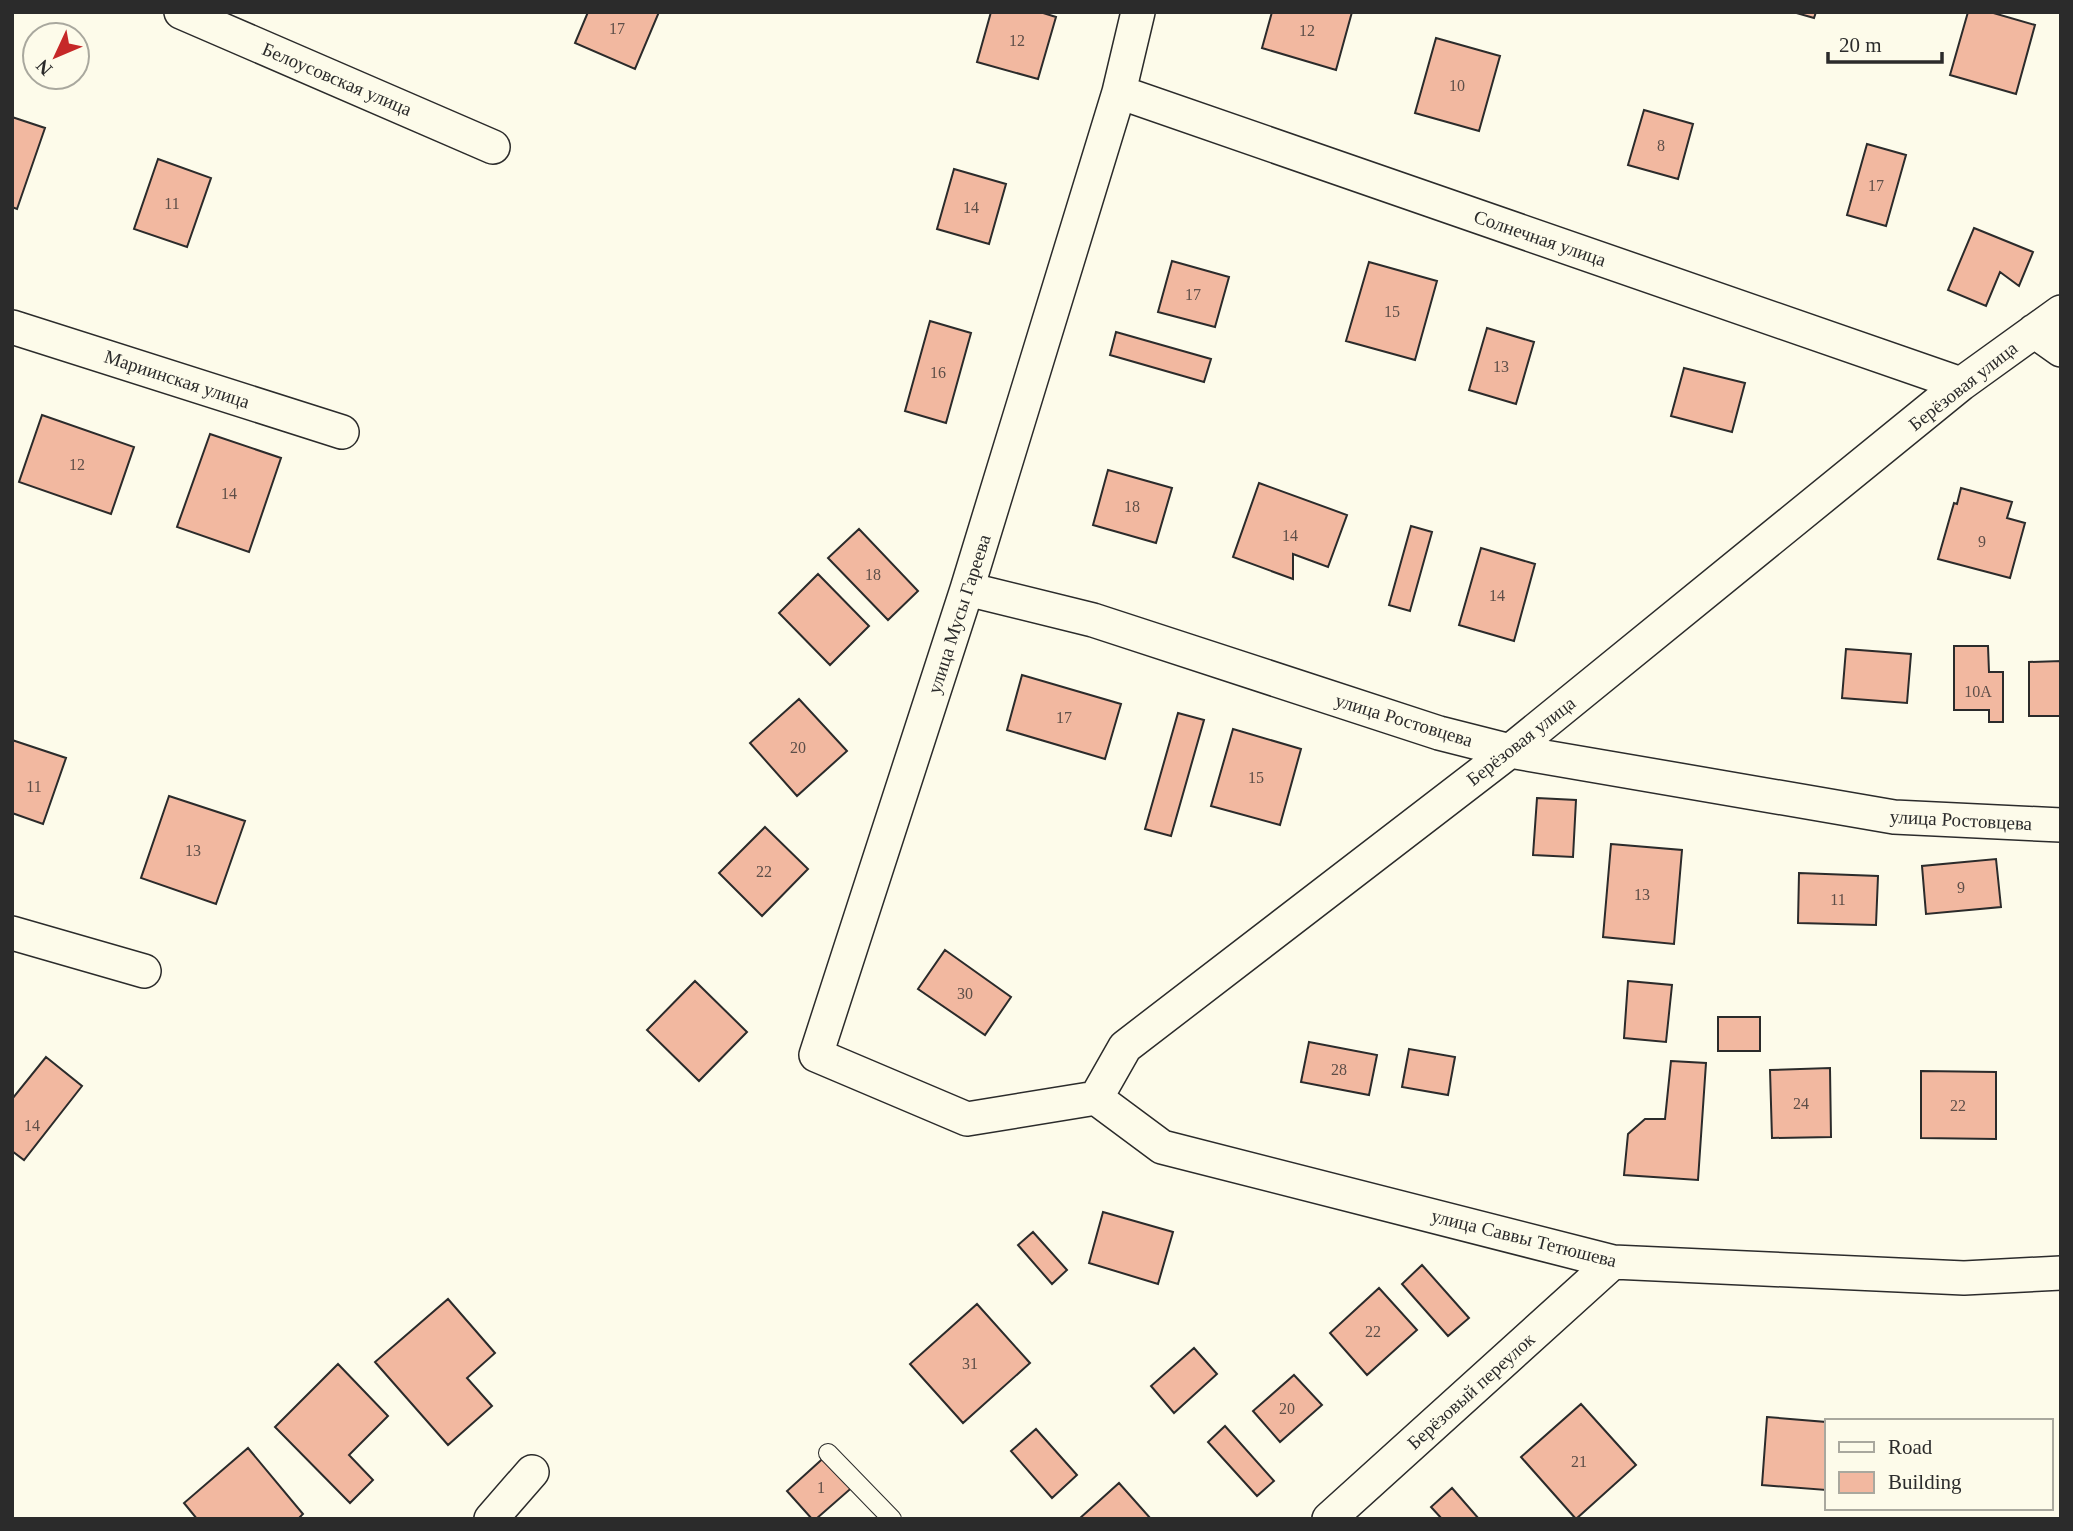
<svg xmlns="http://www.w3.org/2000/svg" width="2073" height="1531" font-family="Georgia,serif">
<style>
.building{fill:#f2b8a0;stroke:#2b2b2b;stroke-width:2}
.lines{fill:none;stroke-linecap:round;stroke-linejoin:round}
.service-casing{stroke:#2b2b2b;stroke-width:20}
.minor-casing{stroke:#2b2b2b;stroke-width:36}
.service{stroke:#fdfbea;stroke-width:18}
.minor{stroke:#fdfbea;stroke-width:33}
.labels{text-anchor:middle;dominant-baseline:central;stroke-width:5;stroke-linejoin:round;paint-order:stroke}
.number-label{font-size:16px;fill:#5d4e48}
.street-label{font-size:19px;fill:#2b2b2b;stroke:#fdfbea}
</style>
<rect width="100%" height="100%" fill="#fdfbea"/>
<path class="building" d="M588,12h71l-24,57 -60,-26z
M991,12h49l16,5 -18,62 -61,-17z
M1272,12h80l-16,58 -74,-22z
M1793,12h23l-2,6z
M1968,12h22l45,13 -19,69 -66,-19z
M1436,38l64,18 -21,75 -64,-18z
M1644,110l49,14 -15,55 -50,-14z
M12,117l33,11 -28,81 -5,-2z
M1867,144l39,11 -20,71 -39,-11z
M158,159l53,19 -24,69 -53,-18z
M954,169l52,15 -17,60 -52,-15z
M1974,228l59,24 -14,34 -19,-14 -14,34 -38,-16z
M1172,261l57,16 -14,50 -57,-15z
M1369,262l68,19 -22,79 -69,-19z
M930,321l41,12 -25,90 -41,-12z
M1487,328l47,14 -18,62 -47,-14z
M1116,332l95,27 -7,23 -94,-27z
M1684,368l61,15 -13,49 -61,-16z
M42,415l92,32 -23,67 -92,-32z
M210,434l71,24 -32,94 -72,-25z
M1108,470l64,18 -16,55 -63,-18z
M1259,483l88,32 -19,52 -35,-13v25l-60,-22z
M1961,488l51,14 -5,16 18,5 -15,55 -72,-19 16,-56 3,1z
M1411,526l21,6 -22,79 -21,-6z
M859,529l59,62 -30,29 -60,-62z
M1481,548l54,16 -21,77 -55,-16z
M818,574l51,52 -39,39 -51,-52z
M1954,646h34l1,26h14v50h-14v-12h-35z
M1846,649l65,5 -4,49 -65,-5z
M2061,661v55h-32v-54z
M1022,675l99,29 -16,55 -98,-29z
M799,699l48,52 -50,45 -47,-53z
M1178,713l26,7 -33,116 -26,-7z
M1233,729l68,20 -21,76 -69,-19z
M12,740l54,18 -23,66 -31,-11z
M169,796l76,25 -29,83 -75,-26z
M1537,798l39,2 -3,57 -40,-2z
M765,827l43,42 -46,47 -43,-43z
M1611,844l71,6 -8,94 -71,-7z
M1996,859l5,48 -75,7 -4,-48z
M1799,873l79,3 -2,49 -78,-2z
M945,950l66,47 -26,38 -67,-46z
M695,981l52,51 -48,49 -52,-51z
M1628,981l44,4 -6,57 -42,-4z
M1718,1017h42v34h-42z
M1309,1042l68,13 -8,40 -68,-13z
M1409,1049l46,8 -7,38 -46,-8z
M46,1057l36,29 -58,74 -12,-9v-52z
M1671,1061l35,2 -8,117 -74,-5 4,-41 17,-15h20z
M1830,1068l1,69 -59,1 -2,-68z
M1921,1071l75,1v67l-75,-1z
M1103,1212l70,20 -15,52 -69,-21z
M1033,1232l34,38 -15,14 -34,-39z
M1422,1265l47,53 -21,18 -46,-52z
M1379,1288l38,42 -50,45 -37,-42z
M448,1299l47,54 -28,25 25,28 -44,39 -73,-83z
M977,1304l53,59 -67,60 -53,-59z
M1194,1348l23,26 -43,39 -23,-27z
M338,1364l50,52 -39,39 24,25 -23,23 -75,-76z
M1294,1375l28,30 -42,37 -27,-31z
M1581,1404l55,61 -60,54 -55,-62z
M1767,1417l59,5v68l-64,-5z
M1225,1426l49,55 -17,15 -49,-54z
M1036,1429l41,46 -25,23 -41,-47z
M248,1448l55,66 -5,5h-101l-13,-16z
M829,1453l27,31 -40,35h-4l-25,-28z
M1119,1483l32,36h-72z
M1452,1488l27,31h-37l-11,-12z"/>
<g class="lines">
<g class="service-casing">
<path id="service" d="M828,1453l64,66"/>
</g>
<g class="minor-casing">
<path id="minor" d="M181,12l312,135
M1119,92l842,292
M12,327l330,105
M2034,331l27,19
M967,589l126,31 346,113 71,18 384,66 167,8
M12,933l132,38
M1096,1098l-129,21 -151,-64 151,-466 152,-497 19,-80
M1096,1098l29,-51 385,-296 451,-367 100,-72
M1096,1098l66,49 451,115 351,16 97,-5
M491,1519l41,-47
M1329,1519l284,-257"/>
</g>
<use href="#service" class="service"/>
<use href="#minor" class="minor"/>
</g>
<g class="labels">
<g class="number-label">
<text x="617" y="28">17</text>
<text x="1307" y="30">12</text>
<text x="1017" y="40">12</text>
<text x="1457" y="85">10</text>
<text x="1661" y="145">8</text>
<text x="1876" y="185">17</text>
<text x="172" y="203">11</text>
<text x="971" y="207">14</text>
<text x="1193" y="294">17</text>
<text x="1392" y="311">15</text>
<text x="1501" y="366">13</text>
<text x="938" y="372">16</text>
<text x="77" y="464">12</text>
<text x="229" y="493">14</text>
<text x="1132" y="506">18</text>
<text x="1290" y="535">14</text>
<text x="1982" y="541">9</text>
<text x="873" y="574">18</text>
<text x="1497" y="595">14</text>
<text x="1978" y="691">10А</text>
<text x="1064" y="717">17</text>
<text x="798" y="747">20</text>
<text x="1256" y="777">15</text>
<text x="34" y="786">11</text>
<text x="193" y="850">13</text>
<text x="764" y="871">22</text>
<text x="1961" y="887">9</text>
<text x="1642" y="894">13</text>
<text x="1838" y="899">11</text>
<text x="965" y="993">30</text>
<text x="1339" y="1069">28</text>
<text x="1801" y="1103">24</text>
<text x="1958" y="1105">22</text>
<text x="32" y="1125">14</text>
<text x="1373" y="1331">22</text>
<text x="970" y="1363">31</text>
<text x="1287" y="1408">20</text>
<text x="1579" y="1461">21</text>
<text x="821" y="1487">1</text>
</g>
<g class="street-label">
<text transform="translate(337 79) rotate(23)">Белоусовская улица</text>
<text transform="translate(1540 238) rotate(19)">Солнечная улица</text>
<text transform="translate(177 379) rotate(18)">Мариинская улица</text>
<text transform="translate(1963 386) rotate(-38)">Берёзовая улица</text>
<text transform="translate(959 614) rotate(-72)">улица Мусы Гареева</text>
<text transform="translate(1404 720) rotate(17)">улица Ростовцева</text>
<text transform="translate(1521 741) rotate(-38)">Берёзовая улица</text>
<text transform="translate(1961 820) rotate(3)">улица Ростовцева</text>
<text transform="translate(1524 1238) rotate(14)">улица Саввы Тетюшева</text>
<text transform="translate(1471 1391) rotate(-42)">Берёзовый переулок</text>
</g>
</g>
<rect width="2073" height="1531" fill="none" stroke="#2b2b2b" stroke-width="28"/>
<rect x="1825" y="1419" width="228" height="91" fill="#fdfbea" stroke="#a9a89e" stroke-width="2"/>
<rect x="1839" y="1442" width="35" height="10" fill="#fdfbea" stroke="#a9a89e" stroke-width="2"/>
<text x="1888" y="1454" font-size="21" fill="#2b2b2b">Road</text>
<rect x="1839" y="1472" width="35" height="21" fill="#f2b8a0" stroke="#a9a89e" stroke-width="2"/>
<text x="1888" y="1489" font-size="21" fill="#2b2b2b">Building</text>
<g transform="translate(56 56) rotate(226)"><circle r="33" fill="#fdfbea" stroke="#a9a89e" stroke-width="2"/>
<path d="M0-5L12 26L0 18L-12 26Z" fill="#c62828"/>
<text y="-10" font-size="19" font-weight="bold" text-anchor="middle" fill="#2b2b2b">N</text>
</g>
<path d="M1828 52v10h114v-10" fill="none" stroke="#2b2b2b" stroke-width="3.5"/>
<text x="1839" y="52" font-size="21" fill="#2b2b2b" stroke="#fdfbea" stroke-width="5" paint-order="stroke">20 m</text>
</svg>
